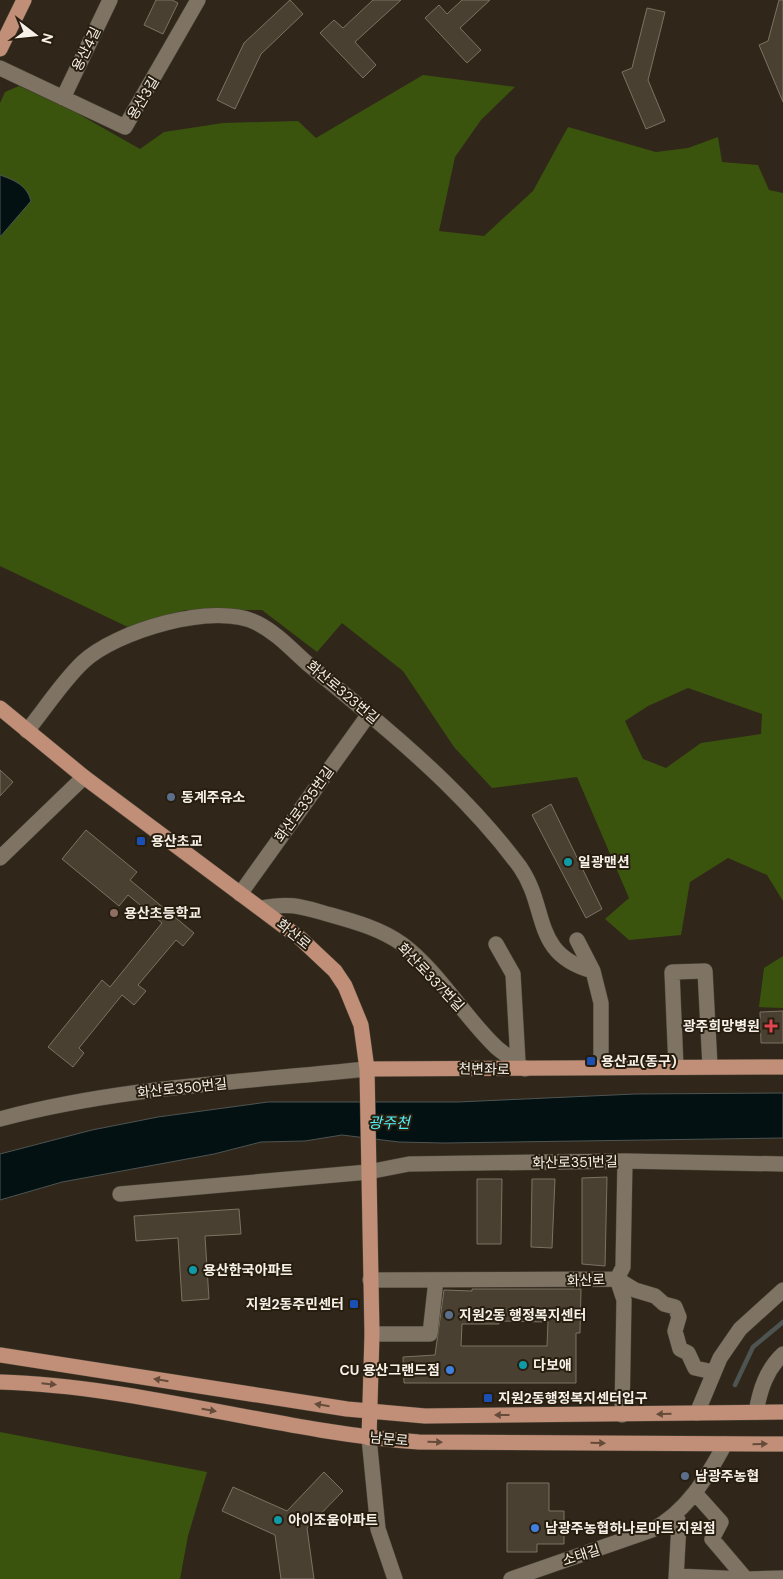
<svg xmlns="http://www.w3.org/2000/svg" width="783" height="1579" font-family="'DM Sans','Noto Sans KR',sans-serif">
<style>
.green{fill:#3a540e;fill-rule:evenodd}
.water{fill:#041112;stroke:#4d5452}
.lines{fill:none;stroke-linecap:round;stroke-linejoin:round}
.stream{stroke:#4d5452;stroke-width:4.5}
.building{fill:#4a4032;stroke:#7d7262;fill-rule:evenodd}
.minor-casing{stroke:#4d463a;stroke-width:16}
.major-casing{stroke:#4d463a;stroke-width:16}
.minor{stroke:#7f7464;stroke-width:15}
.major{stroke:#c18e77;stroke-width:15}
.oneway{fill:#654b39}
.service-dot{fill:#5c6f8a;stroke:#271e10;stroke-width:2}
.transit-dot{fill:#1a4fb4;stroke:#271e10;stroke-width:2}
.culture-dot{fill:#0f9aa8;stroke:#271e10;stroke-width:2}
.education-dot{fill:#8d6e63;stroke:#271e10;stroke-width:2}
.health-dot{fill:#e0444e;stroke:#271e10;stroke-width:2}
.shop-dot{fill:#3f7fe0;stroke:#271e10;stroke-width:2}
.labels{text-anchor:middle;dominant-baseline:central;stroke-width:4;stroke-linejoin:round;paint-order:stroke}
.street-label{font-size:14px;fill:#f6f0e7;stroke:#271e10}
.poi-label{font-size:14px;font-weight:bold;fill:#f6f0e7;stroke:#271e10;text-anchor:start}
.water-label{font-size:15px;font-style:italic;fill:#52f1f8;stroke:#271e10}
</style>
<rect width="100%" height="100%" fill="#30271a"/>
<path class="green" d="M423,75l92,12 -34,33 -26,37 -16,74 45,5 49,-45 35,-64 88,25 32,-4 30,-11 4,25 36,3 11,25 14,3v708l-16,-26 -39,-17 -38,24 -9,53 -52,5 -24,-21 24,-21 -52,-121 -85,11 -38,-41 -51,-76 -61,-48 -25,29 -55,-42h-77l-53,19 -132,-63v-463l5,-11 14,-6 56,26 65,37 24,-17 59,-9 75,-2 18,17zM688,688l74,26 -1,20 -60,9 -35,25 -23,-9 -18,-38 23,-15z
M783,956v52l-24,-1 5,-39z
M0,1432l207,40 -19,64 -8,43h-180z"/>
<path class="water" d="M0,175c14,5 27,10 31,26l-31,36z
M783,1093v45l-339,5 -45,-1 -57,-7 -37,6 -44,1 -47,12 -152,28 -62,18v-46l92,-24 66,-13 110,-15h190l177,-8z"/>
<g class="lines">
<path class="stream" d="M735,1385l18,-38 30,-25"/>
</g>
<path class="building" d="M156,0h16l6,3 -15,31 -19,-9z
M290,0l13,14 -42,40 -26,55 -18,-9 27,-57z
M373,0h28l-46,42 21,23 -13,13 -43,-45 14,-13 9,8z
M462,0h28l-30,28 21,22 -14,13 -42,-45 14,-13 8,9z
M779,0h4v102l-24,-57 9,-4z
M647,8l18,4 -17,68 17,41 -19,8 -24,-57 10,-4z
M0,770l13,12 -13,14z
M551,804l51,105 -16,9 -54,-103z
M86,830l51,42 -7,8 64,53 -11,13 -7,-6 -38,45 8,6 -12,14 -12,-10 -43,53 5,5 -11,14 -25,-20 54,-67 8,7 52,-64 -34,-28 -9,11 -57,-47z
M783,1011v32h-22l-1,-31z
M607,1177l-2,89 -23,-2v-86z
M477,1179h25l-1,65h-24z
M532,1179h23l-3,69 -21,-1z
M239,1209l2,25 -36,2 4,63 -27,2 -4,-63 -42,3 -2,-25z
M472,1289h109l-1,44h-4v50h-172l-1,-26 32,-2 9,-65 28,1zM499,1321l49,1 -1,24h-86l1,-22h37z
M324,1472l19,19 -36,37 7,51h-33l-6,-44 -53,-24 11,-24 54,24z
M507,1483h42v28h15v33h-27v8h-30z"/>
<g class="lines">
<g class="minor-casing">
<path id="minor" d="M0,68l125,59 73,-127
M63,98l47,-98
M27,731c18,-22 35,-49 56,-69 33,-31 132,-61 174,-39 20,10 35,27 51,41 17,14 34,28 51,42 58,48 116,100 161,161 29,42 11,87 73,104
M0,858l84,-81
M240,894l129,-180
M261,908c31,-6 41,-1 70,7 25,7 50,14 71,29 37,28 60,70 93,102 9,9 21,14 30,23
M577,940l16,31 8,32v64
M496,944l17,30 5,88
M676,1067l-4,-95 33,-1 5,95
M0,1119c119,-32 244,-37 367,-50
M120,1194l248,-22 41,-8 216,-3 158,3
M617,1279l18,11 20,6 9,8 11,3 4,10 -4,14 5,18 8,4 7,15 18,4
M617,1279l7,21 -2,115
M370,1280l247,-1 6,-12 2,-106
M372,1334h58l6,-54
M756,1412c4,-22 10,-42 27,-58
M697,1413l23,-55 20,-29 43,-39
M369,1438l9,91 17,50
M695,1493l26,29 -9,17 34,40
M677,1576l67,3
M511,1579l141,-49c35,-19 54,-51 73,-86
M676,1579l3,-56 -3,-8
M749,1579l34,-1"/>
</g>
<g class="major-casing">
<path id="major" d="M0,49l24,-49
M0,708l84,69 217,162 34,32 10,15 16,39 6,44 5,265 -3,104
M367,1069l416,-2
M0,1355l347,54 78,7 358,-4
M0,1382c141,4 278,50 419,60l364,2"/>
</g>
<use href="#minor" class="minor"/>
<use href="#major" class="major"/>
</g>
<defs><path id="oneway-solid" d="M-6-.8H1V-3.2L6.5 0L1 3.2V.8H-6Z" transform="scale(1.25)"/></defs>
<g class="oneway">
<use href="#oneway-solid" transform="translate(161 1380) rotate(-171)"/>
<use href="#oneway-solid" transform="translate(49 1384) rotate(6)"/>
<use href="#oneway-solid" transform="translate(322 1405) rotate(-171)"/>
<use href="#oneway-solid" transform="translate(209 1410) rotate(10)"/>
<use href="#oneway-solid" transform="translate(664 1414) rotate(178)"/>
<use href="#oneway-solid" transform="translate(502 1415) rotate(180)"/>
<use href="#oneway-solid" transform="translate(435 1442) rotate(1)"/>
<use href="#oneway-solid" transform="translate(598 1443) rotate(1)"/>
<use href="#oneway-solid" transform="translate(760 1444) rotate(-1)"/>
</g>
<g class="service-dot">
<circle cx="171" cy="797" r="5"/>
<circle cx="449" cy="1315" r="5"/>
<circle cx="685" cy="1476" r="5"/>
</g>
<g class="transit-dot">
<rect x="136" y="836" width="10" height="10" rx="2.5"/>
<rect x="586" y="1056" width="10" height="10" rx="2.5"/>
<rect x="349" y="1299" width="10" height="10" rx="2.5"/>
<rect x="483" y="1393" width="10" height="10" rx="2.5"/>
</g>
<g class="culture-dot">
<circle cx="568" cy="862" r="5"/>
<circle cx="193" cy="1270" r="5"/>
<circle cx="523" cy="1365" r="5"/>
<circle cx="278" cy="1520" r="5"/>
</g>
<circle class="education-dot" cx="114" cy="913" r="5"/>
<path class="health-dot" d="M768.5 1018.5h5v5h5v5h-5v5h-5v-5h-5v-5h5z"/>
<g class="shop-dot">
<circle cx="450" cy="1370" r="5"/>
<circle cx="535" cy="1528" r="5"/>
</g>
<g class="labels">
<g class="street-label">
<text transform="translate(86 49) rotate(-64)">용산4길</text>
<text transform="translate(143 98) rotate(-59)">용산3길</text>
<text transform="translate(343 692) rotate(40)">화산로323번길</text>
<text transform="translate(304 804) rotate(-54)">화산로335번길</text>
<text transform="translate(294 934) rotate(39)">화산로</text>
<text transform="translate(431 977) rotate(46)">화산로337번길</text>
<text transform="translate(484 1069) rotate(1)">천변좌로</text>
<text transform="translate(182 1088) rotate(-6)">화산로350번길</text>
<text transform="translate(575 1162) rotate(-1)">화산로351번길</text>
<text transform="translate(586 1280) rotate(-2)">화산로</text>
<text transform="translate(389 1439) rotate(5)">남문로</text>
<text transform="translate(581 1555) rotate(-18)">소태길</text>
</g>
<g class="poi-label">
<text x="181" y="797">동계주유소</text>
<text x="151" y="841">용산초교</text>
<text x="578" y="862">일광맨션</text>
<text x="124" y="913">용산초등학교</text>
<text x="760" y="1026" text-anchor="end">광주희망병원</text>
<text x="601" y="1061">용산교(동구)</text>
<text x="203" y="1270">용산한국아파트</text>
<text x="344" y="1304" text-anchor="end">지원2동주민센터</text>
<text x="459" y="1315">지원2동 행정복지센터</text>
<text x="533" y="1365">다보애</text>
<text x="440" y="1370" text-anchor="end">CU 용산그랜드점</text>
<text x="498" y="1398">지원2동행정복지센터입구</text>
<text x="695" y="1476">남광주농협</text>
<text x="288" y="1520">아이조움아파트</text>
<text x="545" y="1528">남광주농협하나로마트 지원점</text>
</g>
<g class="water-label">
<text x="389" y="1123">광주천</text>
</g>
</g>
<g transform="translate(35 35) rotate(106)" stroke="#271e10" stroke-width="4" paint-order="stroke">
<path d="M0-4L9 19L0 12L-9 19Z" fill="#f6f0e7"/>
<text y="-8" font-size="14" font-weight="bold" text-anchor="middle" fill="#f6f0e7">N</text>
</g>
</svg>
